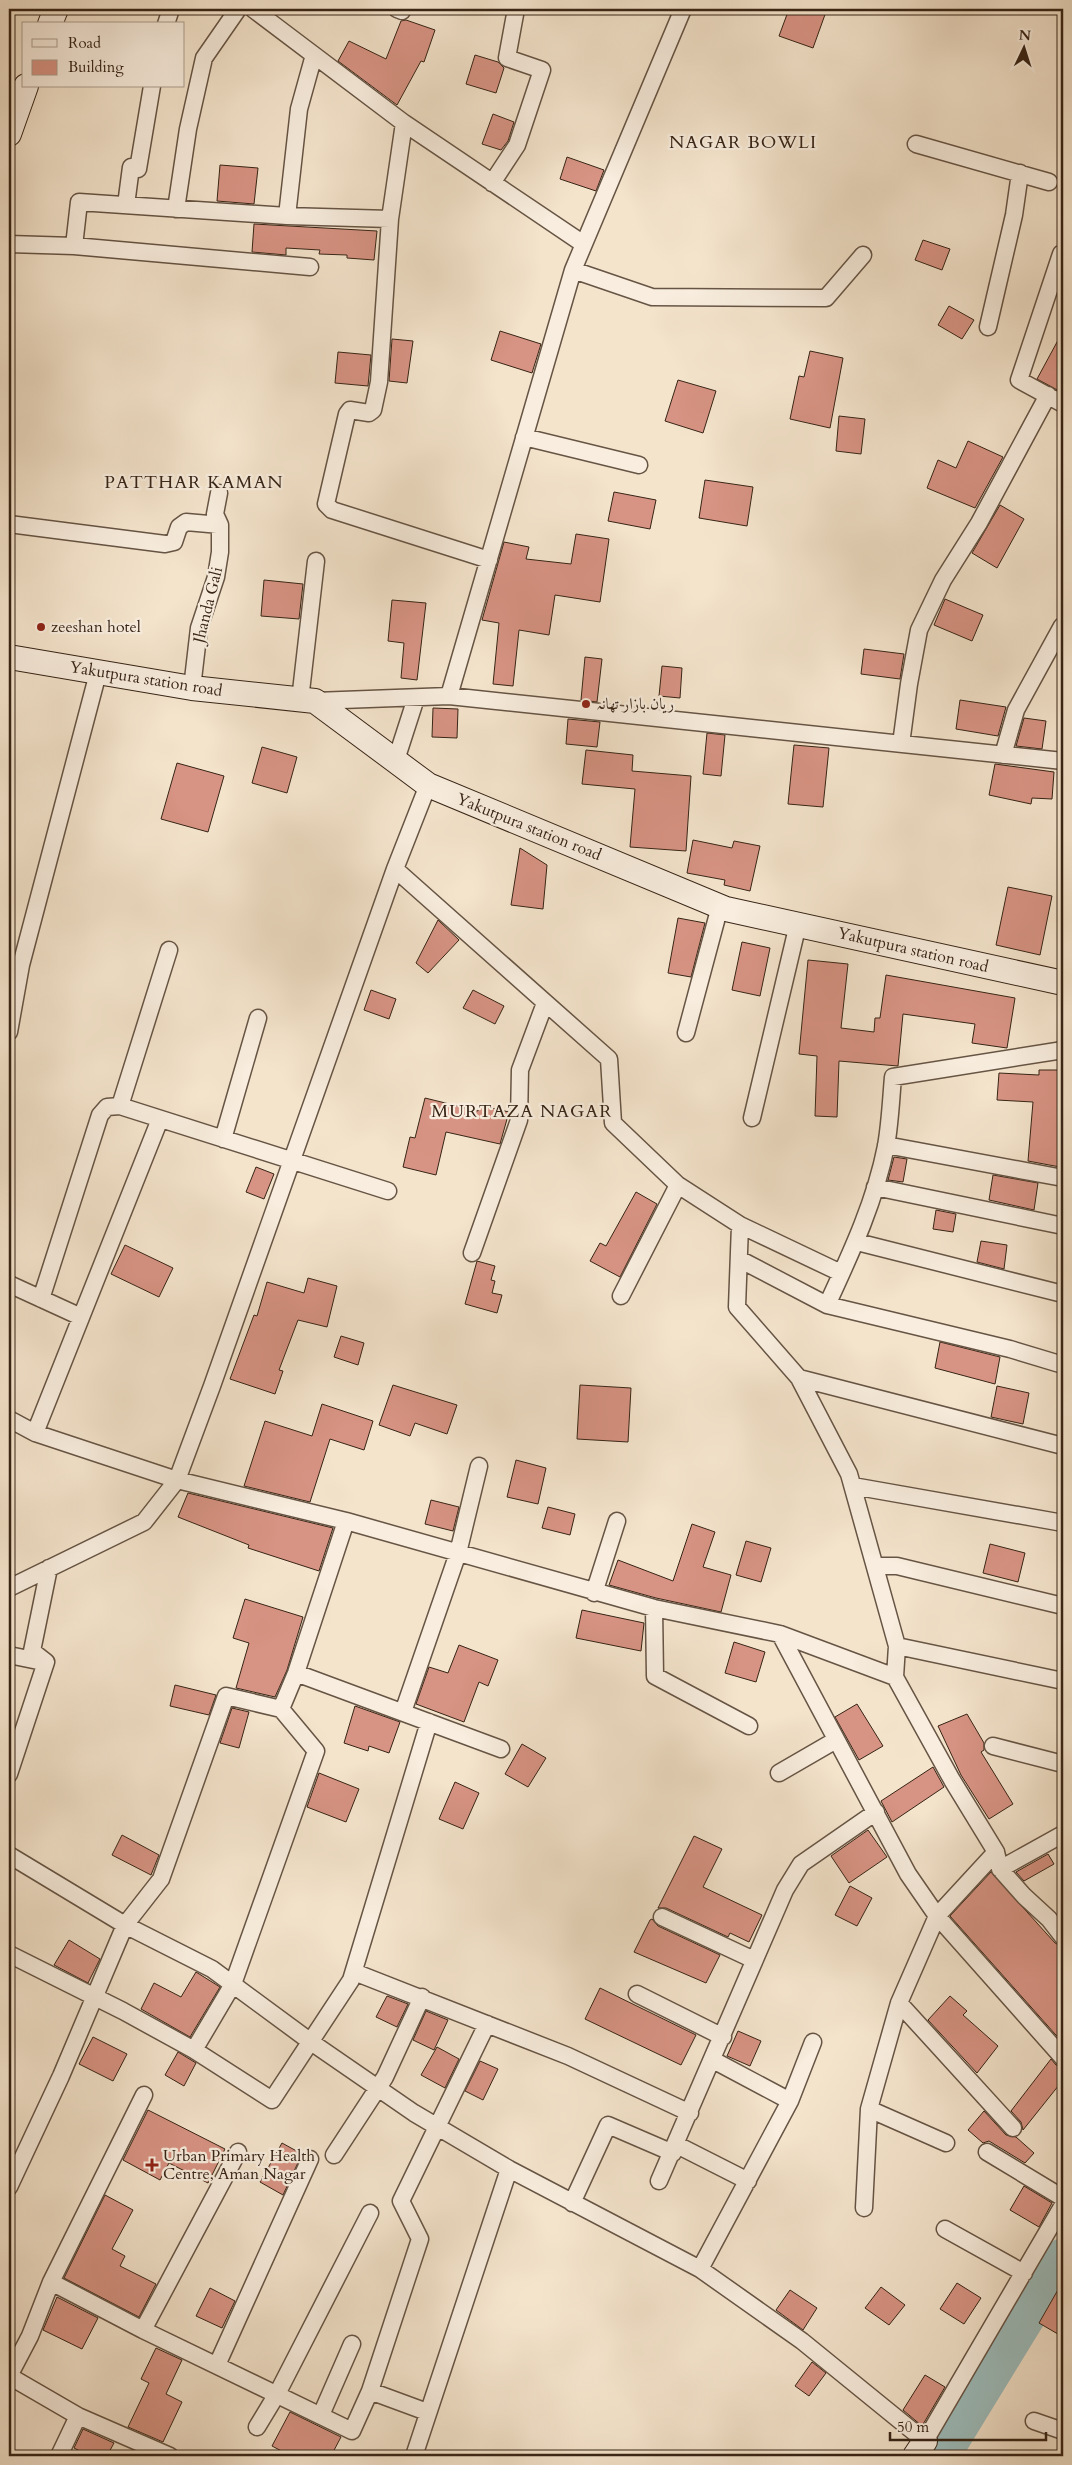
<svg xmlns="http://www.w3.org/2000/svg" width="1072" height="2465" font-family="Cardo,Amiri,serif">
<style>
.lines{fill:none;stroke-linecap:round;stroke-linejoin:round}
.river{stroke:#9dbebe;stroke-width:38}
.building{fill:#d79383;stroke:#372416}
.street-casing{stroke:#665444;stroke-width:19}
.secondary-casing{stroke:#372416;stroke-width:26}
.street{stroke:#f8edde;stroke-width:16}
.secondary{stroke:#f8edde;stroke-width:24}
.poi-dot{fill:#8f2418;stroke:#f8edde;stroke-width:2}
.labels{text-anchor:middle;dominant-baseline:central;stroke-width:4.5;stroke-linejoin:round;paint-order:stroke}
.street-label{font-size:16px;fill:#372416;stroke:#f8edde}
.poi-label{font-size:16px;fill:#372416;stroke:#f8edde;text-anchor:start}
.neighbourhood-label{font-size:18px;letter-spacing:1px;fill:#372416;stroke:#f8edde}
</style>
<rect width="100%" height="100%" fill="#f4e4cc"/>
<filter id="stains"><feTurbulence type="fractalNoise" baseFrequency=".004" numOctaves="4"/><feColorMatrix values="0 0 0 0 .2 0 0 0 0 .09 0 0 0 0 .02 0 0 0 .5 -.17"/></filter>
<radialGradient id="worn" r=".72"><stop offset=".6" stop-color="#630" stop-opacity="0"/><stop offset="1" stop-color="#630" stop-opacity=".3"/></radialGradient>
<g class="lines">
<path class="river" d="M941,2456l122,-199"/>
</g>
<path class="building" d="M789,9h38l-14,39 -34,-12z
M406,20l29,10 -11,32 -3,-1 -24,44 -59,-44 11,-20 37,18 15,-38z
M475,55l23,7 6,6 -8,25 -30,-9z
M493,114l21,8 -6,19 -7,9 -19,-6z
M567,157l37,13 -8,21 -36,-12z
M220,165l38,3 -4,36 -37,-3z
M254,224l123,7 -3,29 -27,-2v-3l-28,-1 1,-4 -34,-2v7l-34,-3z
M923,240l27,9 -8,21 -27,-10z
M949,306l25,14 -12,19 -24,-14z
M500,331l41,13 -9,29 -41,-13z
M1063,331v62l-26,-14z
M392,339l21,2 -6,42 -18,-2z
M810,351l33,7 -13,70 -40,-9 9,-43 5,1z
M338,352l33,3 -3,31 -33,-3z
M678,380l38,11 -13,42 -38,-12z
M839,416l26,3 -4,35 -25,-3z
M968,441l35,16 -28,51 -48,-20 11,-28 18,8z
M705,480l48,7 -6,39 -48,-8z
M614,492l42,8 -6,29 -42,-8z
M1000,505l24,14 -27,49 -25,-15z
M576,534l33,5 -9,63 -45,-7 -6,40 -30,-5 -6,56 -20,-2 6,-61 -17,-3 22,-78 25,5 -3,12 45,5z
M264,580l39,4 -4,35 -38,-3z
M945,599l38,16 -11,26 -38,-16z
M392,600l34,3 -9,77 -16,-2 3,-35 -16,-2z
M864,649l40,5 -4,25 -39,-5z
M585,657l17,2 -5,43 -16,-2z
M662,666l20,2 -2,30 -21,-2z
M960,700l46,7 -8,29 -42,-7z
M433,708l25,1 -1,29 -25,-1z
M1024,718l22,3 -4,28 -26,-3z
M568,719l32,3 -3,25 -31,-3z
M707,733l18,2 -4,41 -18,-2z
M794,745l35,3 -6,59 -35,-3z
M262,747l35,10 -10,36 -35,-10z
M586,750l47,5 -1,16 59,5 -5,75 -56,-4 5,-58 -53,-5z
M177,763l47,13 -16,56 -47,-13z
M995,764l59,8 -2,27 -20,-1 -1,6 -42,-9z
M693,840l39,8 2,-7 26,5 -10,45 -26,-6 1,-5 -38,-7z
M520,848l27,17 -4,44 -32,-4z
M1008,887l44,9 -12,59 -44,-10z
M678,918l27,5 -14,54 -23,-4z
M438,920l21,20 -31,33 -12,-10z
M742,942l28,6 -10,48 -28,-6z
M808,960l40,4 -7,64 33,4 1,-14h5l6,-43 129,23 -8,50 -35,-5 3,-19 -72,-10 -5,52 -59,-5 -2,56 -22,-1 2,-60 -18,-2z
M371,990l25,9 -7,20 -25,-9z
M473,990l31,16 -9,18 -32,-16z
M1039,1070h24l-3,97 -32,-6 5,-59 -36,-2 2,-27 40,2z
M425,1098l53,13 1,-6 30,7 -9,32 -54,-12 -10,43 -33,-8 7,-30 5,1z
M894,1157l13,2 -4,23 -15,-2z
M256,1167l18,7 -10,25 -18,-7z
M993,1175l45,8 -4,27 -45,-10z
M636,1192l21,12 -37,73 -30,-16 10,-18 6,3z
M936,1210l20,4 -3,18 -20,-3z
M981,1241l26,4 -3,24 -27,-7z
M125,1245l48,23 -14,29 -48,-23z
M477,1261l18,5 -4,14 4,1 -3,12 10,2 -5,18 -32,-9z
M308,1278l29,8 -10,41 -29,-7 -19,50 4,1 -8,23 -45,-15 24,-64 3,1 10,-34 37,11z
M341,1336l23,7 -6,22 -24,-8z
M940,1342l60,15 -5,27 -60,-16z
M393,1385l64,20 -10,29 -32,-11 -5,13 -31,-11z
M580,1385l51,3 -3,54 -51,-3z
M997,1386l32,7 -6,31 -32,-7z
M322,1404l51,17 -9,29 -34,-11 -20,63 -66,-16 21,-65 47,15z
M516,1460l30,8 -8,36 -31,-7z
M188,1493l145,35 -14,43 -71,-23 1,-3 -71,-28z
M431,1500l28,7 -6,24 -28,-7z
M548,1507l27,7 -5,21 -28,-7z
M692,1524l23,8 -12,35 28,8 -10,37 -65,-14 -47,-13 9,-25 55,21z
M746,1541l25,7 -10,34 -25,-7z
M990,1544l35,9 -7,29 -35,-9z
M245,1599l58,18 -16,53 -12,27 -39,-9 13,-45 -16,-5z
M582,1610l62,13 -3,28 -65,-13z
M734,1642l31,10 -9,30 -31,-9z
M459,1645l39,15 -10,26 -9,-4 -15,40 -48,-18 13,-37 19,6z
M175,1685l41,10 -7,20 -39,-9z
M857,1704l26,42 -24,14 -24,-43z
M355,1706l45,16 -11,31 -20,-7 -1,5 -24,-8z
M232,1708l17,4 -10,36 -19,-5z
M967,1714l17,29v7l-3,2 32,52 -24,15 -28,-44 -23,-49z
M522,1744l24,14 -18,29 -23,-13z
M933,1767l11,20 -52,35 -11,-21z
M319,1773l40,16 -13,33 -39,-15z
M455,1782l24,11 -16,36 -24,-10z
M868,1830l19,27 -38,26 -18,-27z
M122,1835l37,20 -8,20 -39,-20z
M694,1836l28,13 -19,38 59,28 -13,27 -19,-9 -2,4 -62,-29h-8z
M1048,1854l6,10 -30,17 -8,-9z
M991,1872l64,71 8,4v96l-113,-127z
M850,1886l22,12 -15,28 -22,-11z
M652,1919l6,7 62,29 -14,28 -72,-31 16,-32z
M69,1940l31,19 -12,24 -34,-18z
M196,1972l24,15 -30,50 -49,-28 13,-26 27,14z
M600,1988l96,47 -15,30 -96,-46z
M387,1996l21,8 -11,23 -21,-10z
M950,1996l17,15 -4,4 35,31 -21,27 -49,-53z
M426,2011l22,9 -14,30 -21,-10z
M738,2031l23,10 -11,25 -23,-10z
M93,2037l34,17 -14,27 -34,-17z
M437,2047l22,12 -14,29 -24,-13z
M178,2052l18,11 -12,23 -19,-11z
M1051,2059l5,6 7,3v12l-40,50 -2,-8 -10,-11z
M480,2061l18,8 -15,31 -18,-9z
M148,2110l77,39 -17,34 -39,-20 -9,17 -37,-20z
M984,2111l22,24 10,2 18,16 -9,10 -36,-22 -6,2 -15,-13z
M282,2143l20,11 -19,41 -23,-13z
M1024,2186l28,17 -13,24 -29,-17z
M105,2195l28,15 -21,39 13,7 -5,10 36,18 -17,33 -75,-39z
M1063,2281v56l-24,-14z
M957,2283l24,15 -17,26 -24,-15z
M881,2287l24,18 -16,20 -24,-17z
M210,2288l25,13 -13,27 -26,-12z
M790,2290l27,18 -14,22 -27,-20z
M57,2297l41,21 -16,31 -39,-19z
M156,2348l26,12 -16,34 16,8 -19,40 -35,-15 21,-44 -8,-4z
M812,2362l14,11 -17,23 -14,-10z
M925,2375l20,12 -23,39 -19,-16z
M290,2412l51,25 -10,19h-40l-19,-10z
M83,2429l31,14 -7,13h-17l-16,-8z"/>
<g class="lines">
<g class="street-casing">
<path id="street" d="M253,9l151,114 178,120
M397,9l5,2 1,-2
M166,24l5,-15
M916,144l133,38
M492,183l25,-38 25,-75 -35,-12 9,-49
M126,205l5,-38 7,2 14,-83
M176,209l12,-80 16,-71 34,-49
M287,216l12,-107 15,-54
M390,219l-11,163 -6,28 -4,3 -19,-3 -3,4 -21,90 6,6 157,50
M9,244l65,2 5,-44 208,14 103,3 14,-96
M74,246l236,21
M1063,254h-2l-42,126 44,24
M573,270l79,27 174,1 37,-43
M988,327l26,-112 6,-42
M524,437l115,28
M9,524l156,20 9,-2 5,-15 7,-5 34,3
M192,688l7,-60 17,-51 4,-25v-27l-5,-11 4,-21
M449,696l124,-426 110,-261
M300,700l16,-139
M315,701l134,-5 614,65
M901,744l8,-60 10,-54 24,-50 36,-57 69,-128
M1003,755l13,-45 46,-84
M396,760l20,-62
M395,869l214,190 4,64 65,62 62,40 -3,82 62,71 50,96 48,172 -2,31 57,103 44,72 4,17 24,27 25,23 14,18
M9,1032l12,-67 77,-292
M686,1033l34,-127
M120,1106l268,85
M752,1118l46,-194
M223,1139l35,-121
M886,1145l177,33
M875,1187l188,39
M740,1225l101,48
M857,1242l206,52
M472,1253l47,-133 1,-50 25,-67
M739,1259l88,46 183,44 53,16
M9,1284l72,33
M621,1296l57,-111
M41,1299l59,-184 7,-8 13,-1 49,-156
M827,1305c24,-52 48,-103 59,-159 4,-22 5,-46 7,-69l170,-27
M799,1378l264,68
M9,1419l26,14 142,47 169,41 308,87 126,26 115,43
M35,1433l125,-314
M853,1486l210,37
M875,1566h22l166,40
M9,1588l135,-66 33,-42 35,-94 183,-517 33,-84
M594,1593l23,-72
M654,1608l1,68 94,50
M780,1634l128,240 29,42 126,142
M897,1646l166,35
M9,1655l34,7
M296,1673l205,76
M403,1712l55,-159 21,-87
M993,1746l70,18
M779,1773l57,-33
M9,1774l37,-112 -14,-11 17,-83
M9,1855l116,70 87,44 99,73 103,71 95,56 191,100 102,72 123,100 138,-236
M1000,1869l63,-35
M662,1917l92,43
M9,1954l114,57 71,39 78,50 79,-120 78,-258
M354,1972l214,84 122,57
M637,1994l86,43
M899,2003l114,125
M194,2050l39,-66 83,-233 -35,-42
M713,2060l77,41
M869,2109l77,34
M677,2145l71,36
M987,2152l76,46
M334,2155l51,-78 37,-80
M659,2181l126,-291 16,-26 75,-52
M9,2187l52,-111 64,-151 36,-46 65,-183 55,13 15,-36 50,-152
M572,2203l36,-78 65,28
M864,2208l5,-99 30,-106 38,-87 59,-64
M945,2229l79,44
M700,2269l90,-168 23,-59
M51,2282l92,48 209,101 18,-40 50,-152 -19,-38 86,-177
M143,2330l95,-178
M217,2365l93,-206
M9,2376l21,-40 21,-54 93,-187
M9,2376l69,40 92,40
M370,2391l57,21
M321,2415l31,-71
M1034,2421l29,10
M257,2427l20,-33 93,-181
M59,2456l19,-40
M414,2456l95,-287"/>
</g>
<g class="secondary-casing">
<path id="secondary" d="M50,24l6,-15
M9,134l17,-48
M9,657l183,31 123,13 113,84 298,124 337,74
M915,2456l10,-15"/>
</g>
<use href="#street" class="street"/>
<use href="#secondary" class="secondary"/>
</g>
<g class="poi-dot">
<circle cx="41" cy="627" r="5"/>
<circle cx="586" cy="704" r="5"/>
<path d="M149.5 2157.5h5v5h5v5h-5v5h-5v-5h-5v-5h5z"/>
</g>
<g class="labels">
<g class="street-label">
<text transform="translate(208 605) rotate(-76)">Jhanda Gali</text>
<text transform="translate(146 679) rotate(9)">Yakutpura station road</text>
<text transform="translate(529 827) rotate(22)">Yakutpura station road</text>
<text transform="translate(913 950) rotate(13)">Yakutpura station road</text>
</g>
<g class="poi-label">
<text x="51" y="627">zeeshan hotel</text>
<text x="596" y="704">ریان بازار تھانہ</text>
<text x="163" y="2156">Urban Primary Health<tspan x="163" dy="18">Centre, Aman Nagar</tspan></text>
</g>
<g class="neighbourhood-label">
<text x="743" y="142">NAGAR BOWLI</text>
<text x="194" y="482">PATTHAR KAMAN</text>
<text x="522" y="1111">MURTAZA NAGAR</text>
</g>
</g>
<rect width="1072" height="2465" fill="none" stroke="#f4e4cc" stroke-width="30"/>
<rect x="10" y="10" width="1052" height="2445" fill="none" stroke="#372416" stroke-width="2.5"/>
<rect x="15" y="15" width="1042" height="2435" fill="none" stroke="#372416"/>
<rect x="22" y="22" width="162" height="65" fill="#f8edde" stroke="#ab9d8e"/>
<rect x="32" y="39" width="25" height="8" fill="#f8edde" stroke="#ab9d8e"/>
<text x="68" y="48" font-size="15" fill="#372416">Road</text>
<rect x="32" y="60" width="25" height="15" fill="#d79383" stroke="#ab9d8e"/>
<text x="68" y="72" font-size="15" fill="#372416">Building</text>
<g transform="translate(1024 48) rotate(4)" stroke="#f8edde" stroke-width="4" paint-order="stroke">
<path d="M0-4L9 19L0 12L-9 19Z" fill="#372416"/>
<text y="-8" font-size="14" font-weight="bold" text-anchor="middle" fill="#372416">N</text>
</g>
<path d="M890 2432v8h156v-8" fill="none" stroke="#372416" stroke-width="2.5"/>
<text x="897" y="2432" font-size="15" fill="#372416" stroke="#f8edde" stroke-width="4" paint-order="stroke">50 m</text>
<rect width="100%" height="100%" filter="url(#stains)"/>
<rect width="100%" height="100%" fill="url(#worn)"/>
</svg>
